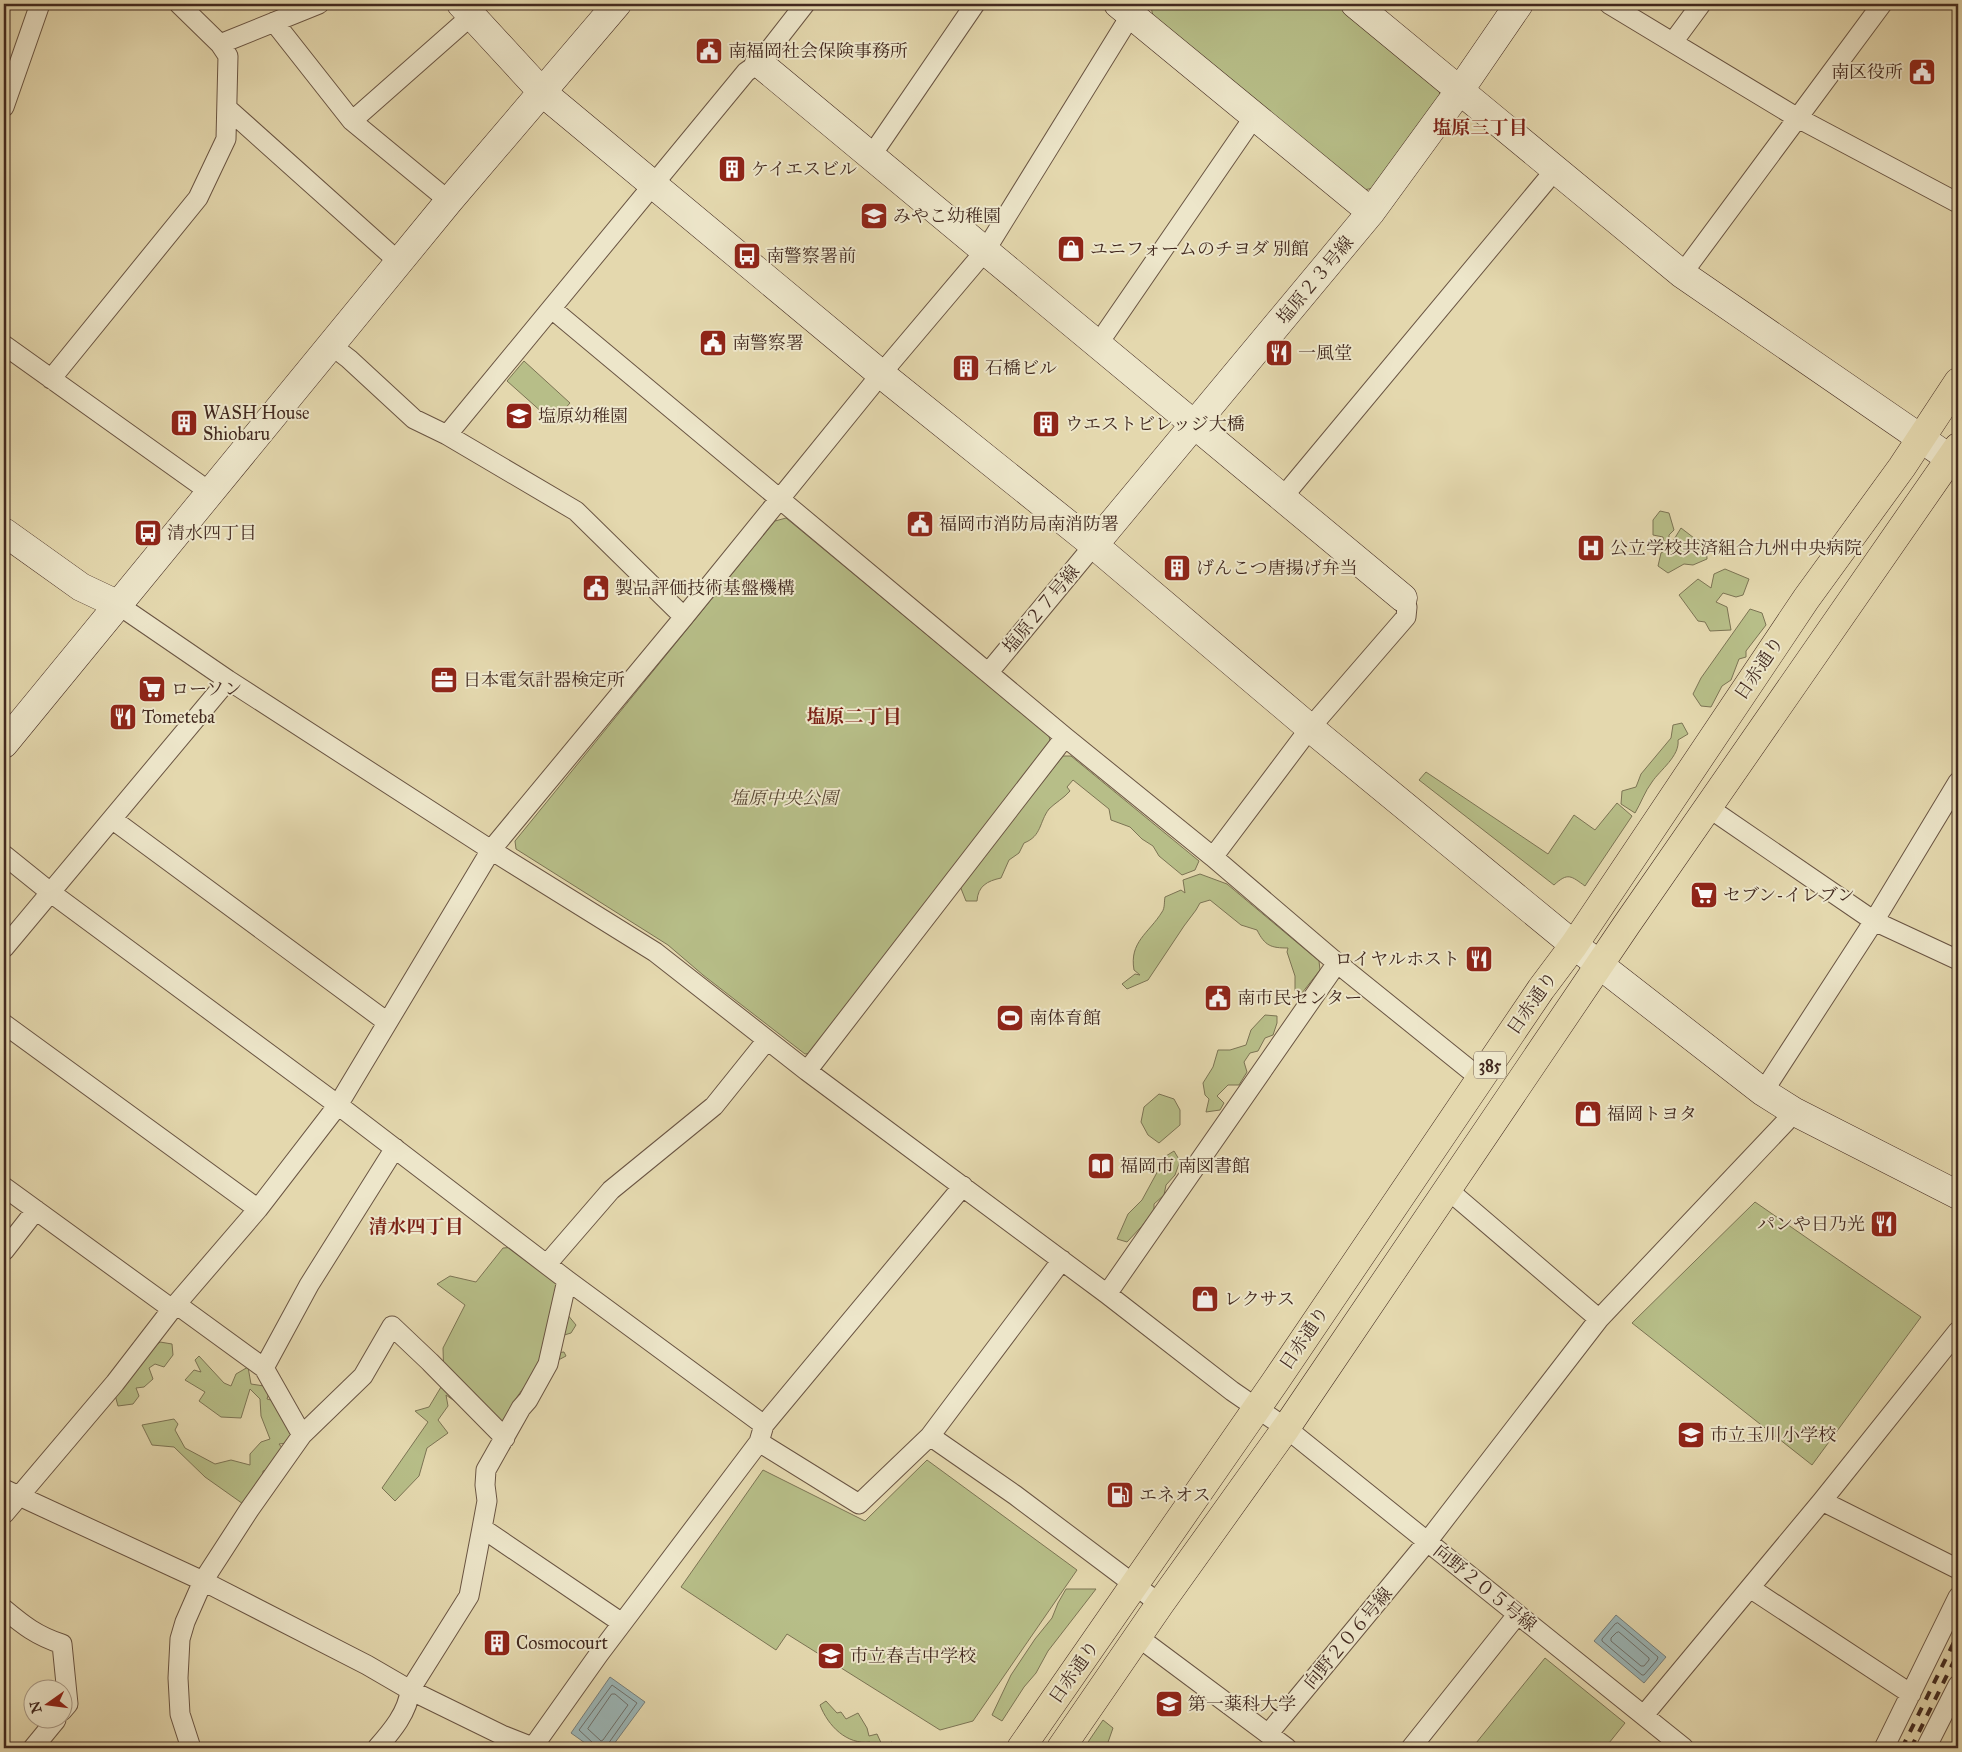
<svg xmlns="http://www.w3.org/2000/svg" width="1962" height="1752" font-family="'IM FELL Great Primer','Noto Serif JP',serif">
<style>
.green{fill:#b7be88;stroke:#7c7454}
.water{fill:#9bb6b7;stroke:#777e7a}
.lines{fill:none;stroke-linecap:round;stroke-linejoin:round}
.shore{stroke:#6e706b;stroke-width:1}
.street-casing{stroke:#6a5543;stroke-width:21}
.secondary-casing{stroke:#42291f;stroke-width:29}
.highway-casing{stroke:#42291f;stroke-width:29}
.street{stroke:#ede6ca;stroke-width:19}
.secondary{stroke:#ede6ca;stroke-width:28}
.highway{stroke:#e4d8ae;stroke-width:28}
.rail{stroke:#42291f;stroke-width:4;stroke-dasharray:9 9;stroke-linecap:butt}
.labels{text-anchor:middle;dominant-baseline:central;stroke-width:4;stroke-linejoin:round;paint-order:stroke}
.shield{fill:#ede6ca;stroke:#756252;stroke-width:1}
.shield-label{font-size:16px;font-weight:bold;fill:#42291f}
.poi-label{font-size:18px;fill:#42291f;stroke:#ede6ca;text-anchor:start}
.street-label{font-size:18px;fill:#42291f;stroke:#ede6ca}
.park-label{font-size:18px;font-style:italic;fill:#594734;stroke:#ede6ca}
.neighbourhood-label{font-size:19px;font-weight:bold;fill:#7a1f14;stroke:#ede6ca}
</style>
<rect width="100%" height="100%" fill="#e4d8ae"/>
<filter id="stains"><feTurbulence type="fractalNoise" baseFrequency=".004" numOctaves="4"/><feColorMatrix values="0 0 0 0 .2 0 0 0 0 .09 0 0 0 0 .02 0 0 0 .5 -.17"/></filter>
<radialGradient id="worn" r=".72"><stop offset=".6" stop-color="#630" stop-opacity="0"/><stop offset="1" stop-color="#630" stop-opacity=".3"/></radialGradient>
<path class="green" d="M1153,4h184l102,84 1,10 -67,90 -9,2 -211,-174 -2,-9z
M524,361l46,42 -17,19 -46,-41z
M1660,511l9,2 5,17 -5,5v10l-4,1 -2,-9 -10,-2v-15z
M786,518l263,218 2,10 -235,306 -11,2 -102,-79 -35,-30 -152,-96 -1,-8 260,-320z
M1681,528l13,10 12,5 1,16 -14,6 -9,-1 -16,9 -10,-7 3,-13 12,-7v-5z
M1725,569l24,10 -6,16 -7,2 -13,-4 -7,9 11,5 4,23 -21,1 -5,-9 -7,-1 -19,-26 19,-16 13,9 3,-14z
M1750,609l12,4 4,12 -20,26v6l-7,2 -8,21 -9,6 -11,21 -10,-1 -8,-12 8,-16z
M1682,723l6,11 -10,6c2,16 -18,30 -26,42 -7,9 -11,21 -17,31l-14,-9 1,-13 14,-4 5,-13 30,-36 2,-13z
M1063,756h8l128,105 -4,9 -13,5 -23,-19 -6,-10 -11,-7 -12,-12 -19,-7 -2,-11 -36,-29 -6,7 3,4c-6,7 -15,12 -21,18 -10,13 -7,27 -25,34l-5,10 -10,7 -8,18c-14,3 -23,8 -24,23h-11l-6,-15z
M1426,772l122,82 26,-39 21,15 22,-27 15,13 -47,70c-14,-10 -17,-14 -31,-1l-135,-105z
M1200,874l27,10 92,77 1,9 -18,23 -7,-2v-15l-8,-24 1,-4c-17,0 -23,-2 -31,-18l-16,-5 -31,-25 -10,3 -4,7 -12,16 -36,54 -21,9 -5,-5 13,-10 5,1 -6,-5c-5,-28 15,-37 28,-58 3,-4 2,-10 3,-15l16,-7 4,3 -2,-13z
M1265,1015l12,1v7l-4,12 -8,3 -7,13 -8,2 -6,9 3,10 -8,13h-11l-11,11 7,7 -4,7 -14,2 3,-13 -4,-4 -2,-12 10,-16 5,-17h12l16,-5 5,-15z
M1159,1094l15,5 6,11v15l-21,18 -11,-8 -7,-13 3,-15z
M1174,1151l6,10 -5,14 -9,10 -2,10 -10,9v6l-12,16 -15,16 -10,-3 11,-25 14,-14 24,-44z
M1755,1202l166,115 -109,148 -180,-142z
M517,1247l40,28 10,39 9,11 -5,8 -10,3 -6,17 9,-1 2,4c-18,9 -38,23 -49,41 -7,11 -11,24 -17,36l-54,-38 2,11 -10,14 10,13 -21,15 -8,28 -24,25 -13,-13 46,-66 -13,-11 14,-4 15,-25 -1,-34 22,-43 -28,-21 13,-8 26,6 27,-34z
M160,1342l12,2 1,11 -9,12 -9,-3 -6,4 4,11 -9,8 -8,1 3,8 -6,8 -15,2 -3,-11 23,-32z
M199,1356l25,27 7,3 5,-12 12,-7 3,17 13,2 5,7 -2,6 16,4 12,26 -7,14 -9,1 4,5 -16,21 -4,1v20l-17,15 -41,-29 -31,-30 -22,-2 -10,-20 32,-6 4,5 -3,6 10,18 30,16 16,-4 19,5v-11l11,-12 9,-3 -9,-23 -1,-17 -10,-10 -9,29 -20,-1 -22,-16 6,-9 -20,-12 9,-10 7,2 -6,-12z
M927,1460l150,110 -104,151 -33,9 -153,-96 -11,16 -95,-63 82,-117 102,51z
M1066,1589h30l-48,62 -12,22 -12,14 -22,34 -10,-6 19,-40 24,-36 17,-21 6,-15z
M1545,1658l80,65 -20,25h-133z
M826,1701l11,12 4,-1 5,7 12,-6 9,15 2,8 8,-2 6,13 9,-5 4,6h-23l-3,-6c-23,3 -42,-16 -50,-37z
M1103,1720l10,8 -7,20h-22z"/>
<path class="water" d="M1616,1615l50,42 -22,26 -50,-42z
M610,1677l35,25 -34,46h-19l-21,-15z"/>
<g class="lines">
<path class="shore" d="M1618,1623l40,34 -1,3 -13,15h-2l-40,-34v-2l13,-15z
M1619,1632l30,26v2l-5,6h-3l-30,-25v-3l5,-5z
M612,1694h3l13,11 -25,35 -2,1 -13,-12z
M595,1748l-2,-5 -14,-13 33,-45 25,18 -29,41v4"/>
<g class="street-casing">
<path id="street" d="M1609,4l187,113 162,86
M274,22l78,99 97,80
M1673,42l28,-38
M220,44l99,-40
M4,107l36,-103
M227,108l172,154
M352,121l119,-105
M871,156l104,-152
M1682,274l200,-270
M552,309l513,428 148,120 124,106 144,116
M1098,344l156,-227
M4,345l206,147
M332,346l17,13 65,60 33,16 129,76 108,106
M51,379l147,-181 28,-59 2,-83 -8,-12 -41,-40
M447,435l299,-363 13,-9 46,-59
M1282,498l273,-328
M117,604l111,76 263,170 164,102 152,119 300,223 125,97 54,37 398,320
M988,673l106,-128
M1709,808l165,113 84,39
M112,819l275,203
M4,855l46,37 288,213 229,175 197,145
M1213,857l97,-129 96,-111 1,-10 -4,-9
M4,948l224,-268
M4,1024l254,185
M807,1071l258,-334
M1763,1092l111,-171 84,-139
M4,1187l168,122
M1447,1189l152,130
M4,1251l32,-41
M547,1264l64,-74 103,-84 53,-66
M567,1280l-19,84 -20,36 -7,8 -35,62 -1,15 2,16 -5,27 140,95
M1107,1294l230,-331
M176,1304l88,64 38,67
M264,1368l45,-83 86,-137
M930,1436l132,-176
M759,1442l100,62 71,-68 85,59 145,109
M4,1489l199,92 164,84 43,25 92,45 33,13
M1822,1501l136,68
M4,1514l111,-131 57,-74 86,-100 80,-104 153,-255 193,-233 197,-243 104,-123 152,-246
M1750,1588l161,106
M4,1609c19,16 33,27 58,35l6,60 -6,7
M1138,1637l149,111
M1644,1715l178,-214 136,-170
M1268,1734l159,-192 172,-223 196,-207
M533,1747l66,-93 160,-212 5,-17 199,-239
M33,1748l23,-28
M191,1748l-11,-34 -2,-36 2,-39 5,-17 18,-41 46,-71 53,-75 61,-59 29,-50 38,36 75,76
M377,1748c15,-17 31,-36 33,-58l59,-94 13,-68
M1411,1748l106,-133
M1884,1748l74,-151
M1926,1748l32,-63"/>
</g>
<g class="secondary-casing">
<path id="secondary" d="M461,4l82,89 338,281 213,171 216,183 264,217 189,147 32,20 163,83
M1118,4l253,208
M1355,4l327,270 276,190
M759,63l644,535
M4,532l77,55 36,17
M1094,545l277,-333 89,-122 59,-86
M4,744l445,-543 168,-197"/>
</g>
<g class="highway-casing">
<path id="highway" d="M1021,1748l254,-366 266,-393 33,-44 232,-346 96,-132 56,-85
M1061,1748l99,-144 126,-176 341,-504 331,-477"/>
</g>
<use href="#street" class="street"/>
<use href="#secondary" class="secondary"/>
<use href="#highway" class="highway"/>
<path class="rail" d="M1902,1748l56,-114
M1911,1748l47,-95"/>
</g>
<defs>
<g id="civic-square" transform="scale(1.4375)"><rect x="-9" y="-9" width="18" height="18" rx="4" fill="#8f2418" stroke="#ede6ca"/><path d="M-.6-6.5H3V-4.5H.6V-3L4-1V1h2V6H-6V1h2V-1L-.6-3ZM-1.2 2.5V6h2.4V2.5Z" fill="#fff"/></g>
<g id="building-square" transform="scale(1.4375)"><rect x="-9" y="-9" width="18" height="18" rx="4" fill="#8f2418" stroke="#ede6ca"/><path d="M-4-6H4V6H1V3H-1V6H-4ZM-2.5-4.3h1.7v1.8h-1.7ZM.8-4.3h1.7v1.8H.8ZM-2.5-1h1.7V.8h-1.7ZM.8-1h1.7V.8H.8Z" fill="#fff"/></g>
<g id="school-square" transform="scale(1.4375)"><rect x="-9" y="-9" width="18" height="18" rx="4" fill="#8f2418" stroke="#ede6ca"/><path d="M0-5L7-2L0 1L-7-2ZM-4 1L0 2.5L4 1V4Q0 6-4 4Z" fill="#fff"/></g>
<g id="shop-square" transform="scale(1.4375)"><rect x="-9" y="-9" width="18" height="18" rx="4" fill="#8f2418" stroke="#ede6ca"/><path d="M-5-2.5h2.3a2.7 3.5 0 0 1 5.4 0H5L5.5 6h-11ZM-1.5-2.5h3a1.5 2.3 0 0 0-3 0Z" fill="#fff"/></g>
<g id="bus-square" transform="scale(1.4375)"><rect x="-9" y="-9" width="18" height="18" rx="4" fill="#8f2418" stroke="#ede6ca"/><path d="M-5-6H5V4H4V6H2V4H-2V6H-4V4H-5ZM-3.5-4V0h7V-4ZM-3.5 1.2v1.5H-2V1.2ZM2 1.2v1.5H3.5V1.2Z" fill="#fff"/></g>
<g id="restaurant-square" transform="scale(1.4375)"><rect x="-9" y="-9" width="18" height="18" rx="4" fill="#8f2418" stroke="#ede6ca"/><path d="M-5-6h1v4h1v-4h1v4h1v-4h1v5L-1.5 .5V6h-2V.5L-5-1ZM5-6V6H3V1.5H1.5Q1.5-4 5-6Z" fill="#fff"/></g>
<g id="hospital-square" transform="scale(1.4375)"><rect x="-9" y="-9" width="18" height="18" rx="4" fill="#8f2418" stroke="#ede6ca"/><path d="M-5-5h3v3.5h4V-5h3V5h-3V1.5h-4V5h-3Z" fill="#fff"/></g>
<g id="office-square" transform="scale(1.4375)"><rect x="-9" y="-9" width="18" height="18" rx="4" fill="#8f2418" stroke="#ede6ca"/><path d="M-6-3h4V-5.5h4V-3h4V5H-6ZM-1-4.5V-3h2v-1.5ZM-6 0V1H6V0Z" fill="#fff"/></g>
<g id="supermarket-square" transform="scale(1.4375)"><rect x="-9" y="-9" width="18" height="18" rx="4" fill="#8f2418" stroke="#ede6ca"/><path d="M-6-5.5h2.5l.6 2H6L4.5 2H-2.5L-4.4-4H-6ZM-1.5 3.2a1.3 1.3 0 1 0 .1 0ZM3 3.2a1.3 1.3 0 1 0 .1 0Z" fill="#fff"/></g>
<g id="stadium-square" transform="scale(1.4375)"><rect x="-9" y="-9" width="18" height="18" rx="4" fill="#8f2418" stroke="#ede6ca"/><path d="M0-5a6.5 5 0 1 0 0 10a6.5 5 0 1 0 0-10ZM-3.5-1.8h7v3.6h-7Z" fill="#fff"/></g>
<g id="library-square" transform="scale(1.4375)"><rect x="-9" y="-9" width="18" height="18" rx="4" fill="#8f2418" stroke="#ede6ca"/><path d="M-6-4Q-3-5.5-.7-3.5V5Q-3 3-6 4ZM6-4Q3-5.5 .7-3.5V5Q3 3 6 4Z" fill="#fff"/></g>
<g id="fuel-square" transform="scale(1.4375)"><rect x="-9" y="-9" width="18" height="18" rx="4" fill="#8f2418" stroke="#ede6ca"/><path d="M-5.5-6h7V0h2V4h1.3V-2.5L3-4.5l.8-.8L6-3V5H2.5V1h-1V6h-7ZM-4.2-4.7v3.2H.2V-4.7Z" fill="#fff"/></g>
<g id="university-square" transform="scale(1.4375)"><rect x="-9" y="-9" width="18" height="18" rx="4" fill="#8f2418" stroke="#ede6ca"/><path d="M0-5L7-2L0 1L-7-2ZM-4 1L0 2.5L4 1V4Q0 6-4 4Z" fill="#fff"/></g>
</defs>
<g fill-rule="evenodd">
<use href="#civic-square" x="709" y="51"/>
<use href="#civic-square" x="1922" y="72"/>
<use href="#building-square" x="732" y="169"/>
<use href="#school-square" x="874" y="216"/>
<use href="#shop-square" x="1071" y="249"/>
<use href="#bus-square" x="747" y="256"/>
<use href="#civic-square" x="713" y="343"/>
<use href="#restaurant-square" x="1279" y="353"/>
<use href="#building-square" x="966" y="368"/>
<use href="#school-square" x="519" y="416"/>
<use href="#building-square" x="184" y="423"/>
<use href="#building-square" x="1046" y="424"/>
<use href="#civic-square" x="920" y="524"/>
<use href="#bus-square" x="148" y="533"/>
<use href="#hospital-square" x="1591" y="548"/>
<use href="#building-square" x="1177" y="568"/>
<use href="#civic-square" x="596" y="588"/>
<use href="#office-square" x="444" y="680"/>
<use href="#supermarket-square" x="152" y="689"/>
<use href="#restaurant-square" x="123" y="717"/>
<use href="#supermarket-square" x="1704" y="895"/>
<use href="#restaurant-square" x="1479" y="959"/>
<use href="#civic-square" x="1218" y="998"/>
<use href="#stadium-square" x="1010" y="1018"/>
<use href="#shop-square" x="1588" y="1114"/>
<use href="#library-square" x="1101" y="1166"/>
<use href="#restaurant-square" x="1884" y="1224"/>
<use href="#shop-square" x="1205" y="1299"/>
<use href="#school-square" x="1691" y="1435"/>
<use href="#fuel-square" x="1120" y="1495"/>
<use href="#building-square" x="497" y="1643"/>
<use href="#school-square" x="831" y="1656"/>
<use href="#university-square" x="1169" y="1704"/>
</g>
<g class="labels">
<rect class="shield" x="1474" y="1051.5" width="32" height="27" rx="4"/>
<g class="shield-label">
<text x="1490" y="1065">385</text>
</g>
<g class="poi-label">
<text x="728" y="51">南福岡社会保険事務所</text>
<text x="1903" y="72" text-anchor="end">南区役所</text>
<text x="751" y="169">ケイエスビル</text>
<text x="893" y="216">みやこ幼稚園</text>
<text x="1090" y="249">ユニフォームのチヨダ 別館</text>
<text x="766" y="256">南警察署前</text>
<text x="732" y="343">南警察署</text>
<text x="1298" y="353">一風堂</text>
<text x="985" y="368">石橋ビル</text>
<text x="203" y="413">WASH House<tspan x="203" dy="21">Shiobaru</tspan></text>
<text x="538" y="416">塩原幼稚園</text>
<text x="1065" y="424">ウエストビレッジ大橋</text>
<text x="939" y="524">福岡市消防局南消防署</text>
<text x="167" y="533">清水四丁目</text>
<text x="1610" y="548">公立学校共済組合九州中央病院</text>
<text x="1196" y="568">げんこつ唐揚げ弁当</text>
<text x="615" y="588">製品評価技術基盤機構</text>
<text x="463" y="680">日本電気計器検定所</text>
<text x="171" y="689">ローソン</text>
<text x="142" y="717">Tometeba</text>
<text x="1723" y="895">セブン-イレブン</text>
<text x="1460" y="959" text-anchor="end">ロイヤルホスト</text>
<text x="1237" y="998">南市民センター</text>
<text x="1029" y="1018">南体育館</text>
<text x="1607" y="1114">福岡トヨタ</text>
<text x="1120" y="1166">福岡市 南図書館</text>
<text x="1865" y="1224" text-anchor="end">パンや日乃光</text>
<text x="1224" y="1299">レクサス</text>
<text x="1710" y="1435">市立玉川小学校</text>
<text x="1139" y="1495">エネオス</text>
<text x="516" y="1643">Cosmocourt</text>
<text x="850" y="1656">市立春吉中学校</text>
<text x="1188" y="1704">第一薬科大学</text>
</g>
<g class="street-label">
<text transform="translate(1315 280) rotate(-50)">塩原２３号線</text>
<text transform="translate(1041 609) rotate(-50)">塩原２７号線</text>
<text transform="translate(1759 668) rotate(-56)">日赤通り</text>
<text transform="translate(1532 1003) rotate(-55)">日赤通り</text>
<text transform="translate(1304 1338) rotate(-56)">日赤通り</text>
<text transform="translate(1485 1588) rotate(39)">向野２０５号線</text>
<text transform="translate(1348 1638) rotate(-50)">向野２０６号線</text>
<text transform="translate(1074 1672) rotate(-55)">日赤通り</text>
</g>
<g class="park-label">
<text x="784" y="798">塩原中央公園</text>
</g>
<g class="neighbourhood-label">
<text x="1480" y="127">塩原三丁目</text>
<text x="854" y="716">塩原二丁目</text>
<text x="416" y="1226">清水四丁目</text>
</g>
</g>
<rect width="1962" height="1752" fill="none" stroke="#e4d8ae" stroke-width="20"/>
<rect x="5" y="5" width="1952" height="1742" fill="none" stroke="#42291f" stroke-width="2.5"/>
<rect x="10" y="10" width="1942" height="1732" fill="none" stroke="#42291f"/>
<g transform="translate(48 1704) rotate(256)"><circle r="24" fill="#ede6ca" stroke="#a99a86"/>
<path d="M0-4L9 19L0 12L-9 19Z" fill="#8f2418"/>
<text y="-8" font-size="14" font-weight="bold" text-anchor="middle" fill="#42291f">N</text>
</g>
<rect width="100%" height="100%" filter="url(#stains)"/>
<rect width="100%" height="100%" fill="url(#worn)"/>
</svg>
